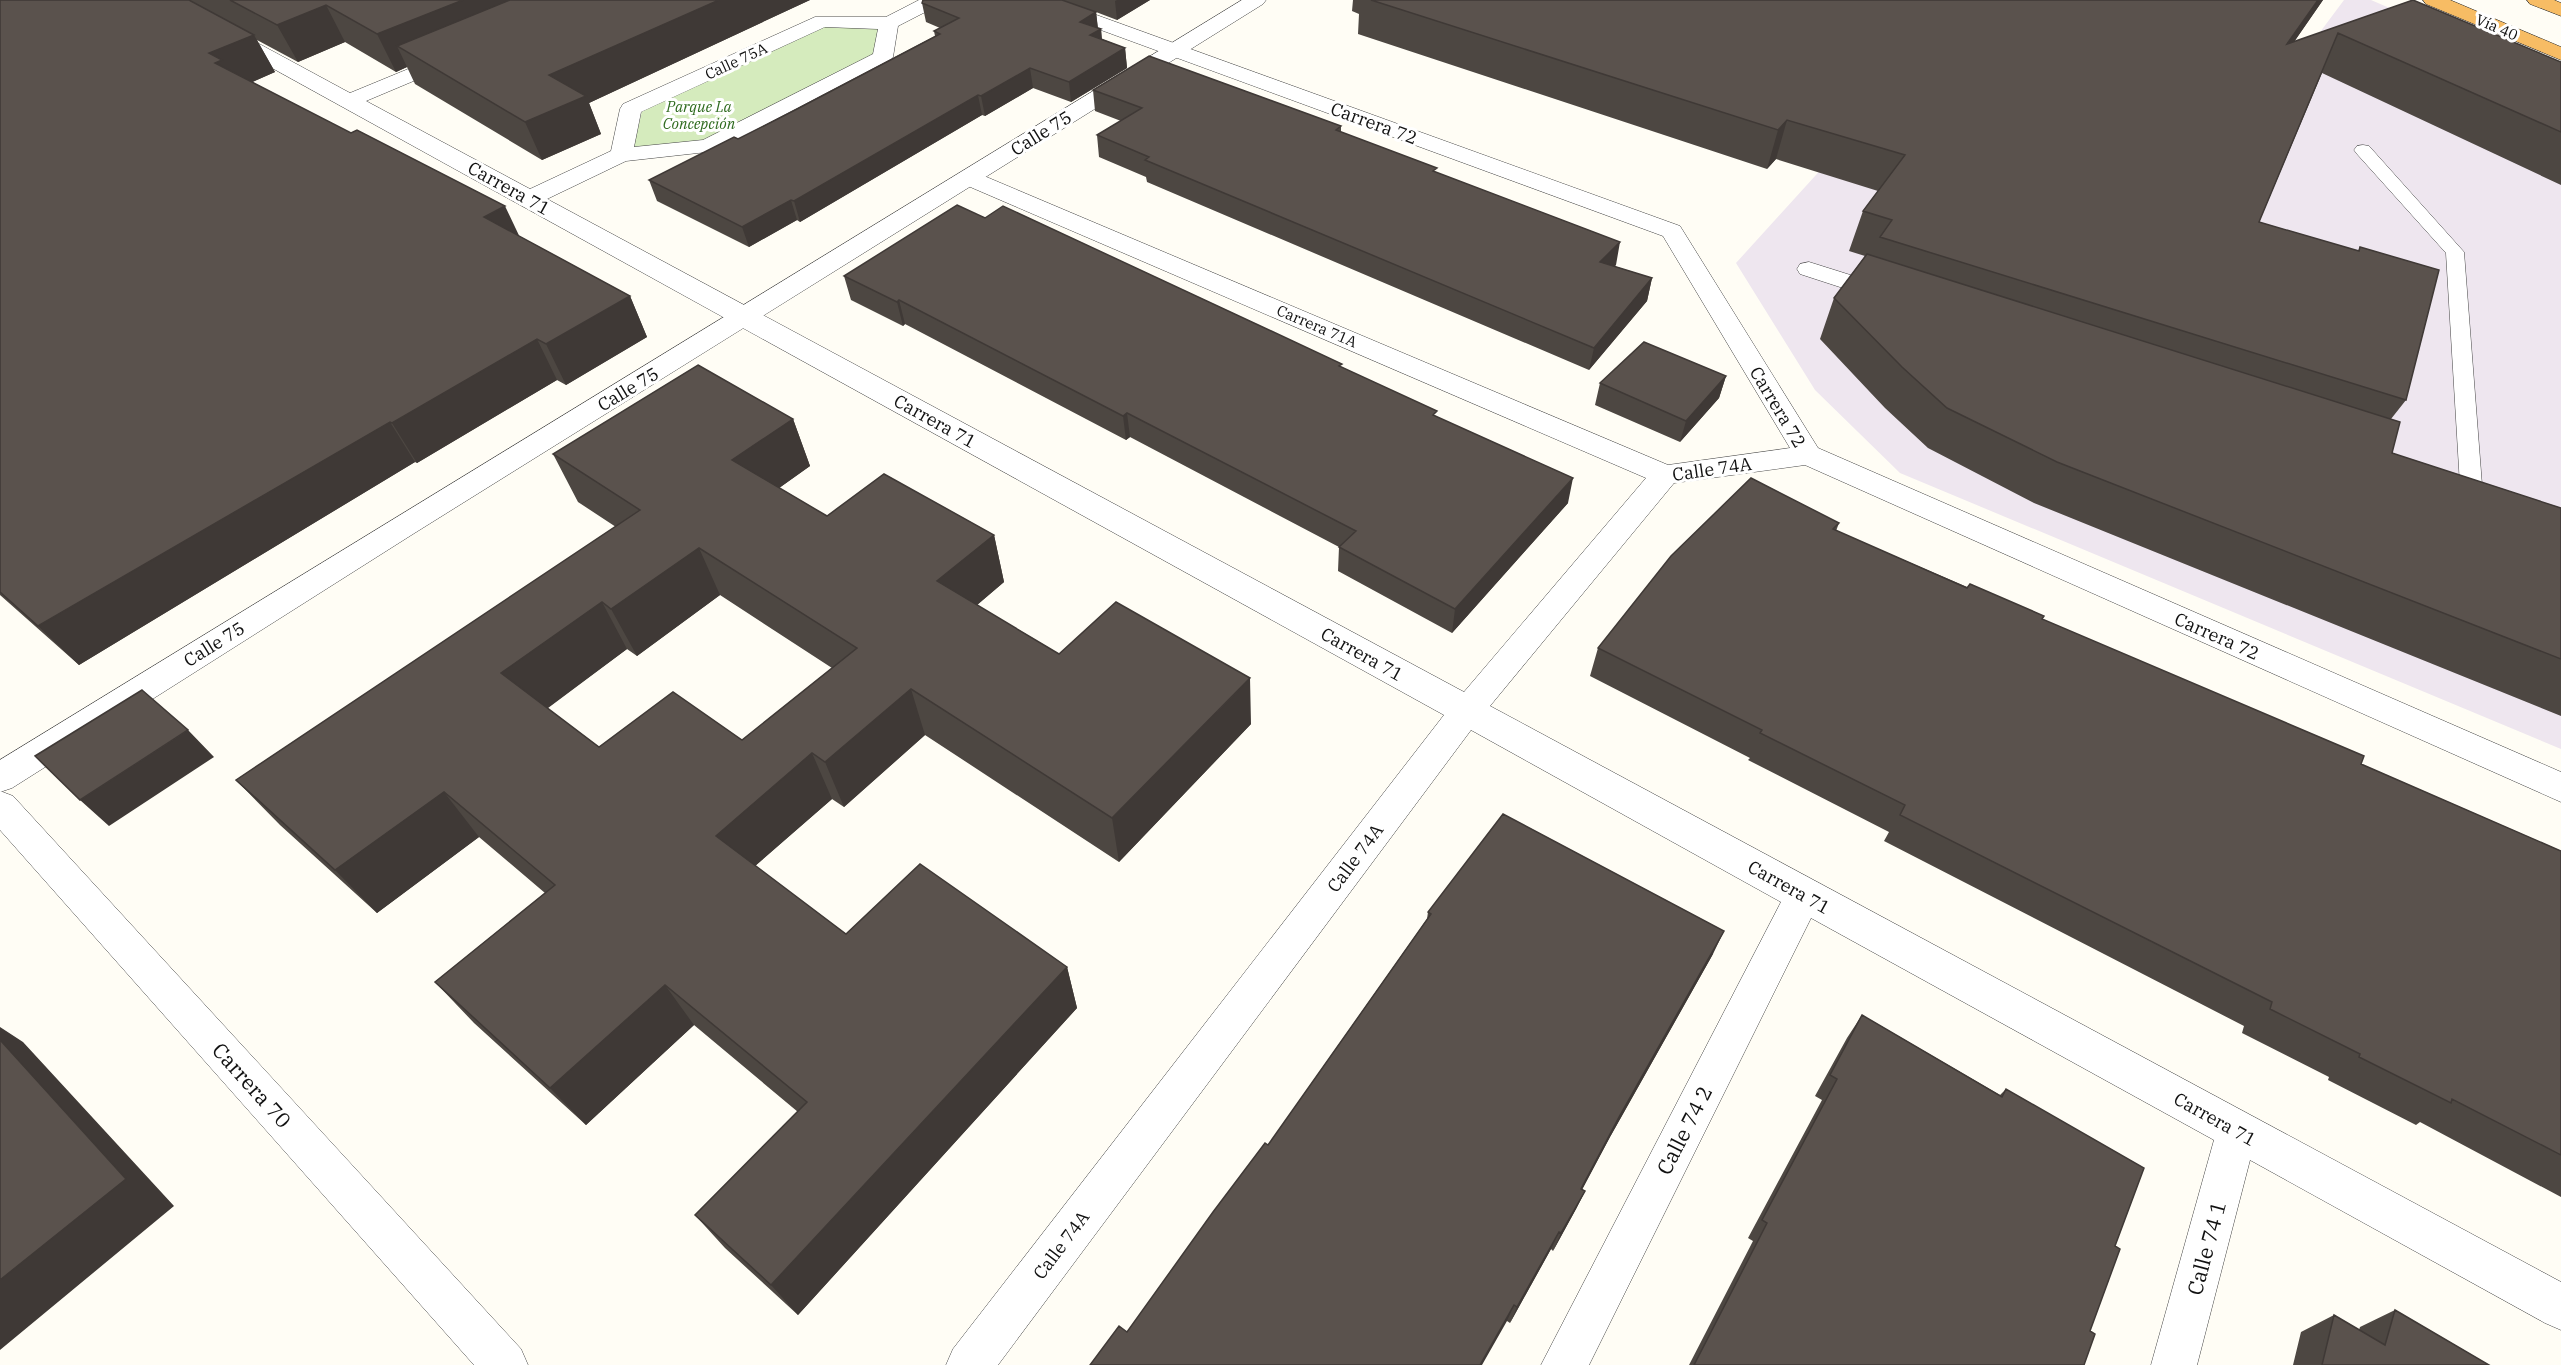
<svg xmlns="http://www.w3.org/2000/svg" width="2561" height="1365" font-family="'IBM Plex Serif',serif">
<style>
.industrial{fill:#eee6ef}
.green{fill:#d5ebbd}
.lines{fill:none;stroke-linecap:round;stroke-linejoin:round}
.service-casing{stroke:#444;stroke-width:1}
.minor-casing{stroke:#444;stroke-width:1}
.tertiary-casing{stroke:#444;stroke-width:1}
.trunk-casing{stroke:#222;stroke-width:1}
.service{fill:#fff;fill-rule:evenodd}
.minor{fill:#fff;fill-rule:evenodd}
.tertiary{fill:#fff;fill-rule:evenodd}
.trunk{fill:#f7bc64;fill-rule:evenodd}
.wall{fill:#4d4742;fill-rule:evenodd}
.shaded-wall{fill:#3f3936}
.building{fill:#5a524d;stroke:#3f3936;stroke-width:1.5;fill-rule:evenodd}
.labels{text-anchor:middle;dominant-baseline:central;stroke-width:6;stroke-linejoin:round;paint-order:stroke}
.far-street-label{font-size:15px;fill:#111;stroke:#fff}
.far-park-label{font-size:15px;font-style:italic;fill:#2f6b1f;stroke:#fff}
.street-label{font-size:18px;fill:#111;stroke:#fff}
.near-street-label{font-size:21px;fill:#111;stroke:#fff}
</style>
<rect width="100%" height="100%" fill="#fffdf5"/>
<path class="industrial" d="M1975,0l319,67 50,-67h27l190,82v667l-661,-276 -85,-83 -79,-127z"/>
<path class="green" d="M824,25l56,2 -6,29 -168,86 -73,7 9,-38z"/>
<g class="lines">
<g class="service-casing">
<path id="service" d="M2363,145l6,1 95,106 18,233 -3,5 -8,3 -8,-3 -3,-5 -14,-232 -89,-99 -3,-4 3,-4z"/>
</g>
<g class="minor-casing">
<path id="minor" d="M153,0h25l172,93 97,-40 7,-2 7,2 3,4 -3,4 -95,40 164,88 81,-38 9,-42 3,-5 192,-87h71l33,-17h25l-3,4 -43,22 -5,31 -3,4 -174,90 -90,10 -79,38 917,493 182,-214 -685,-295 -3,-5 3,-5 8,-2 8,2 691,292 122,-17 -127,-212 -633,-232 -3,-4h28l625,226 138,222 743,324v30l-756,-337 -131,18 -184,223 1071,576v48l-16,-7 -295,-163 -53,205h-46l63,-225 -403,-222 -222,447h-48l240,-463 -310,-172 -473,635h-52l7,-16 491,-634 -1288,-711zM825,27l53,2 -5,25 -170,86 -69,7 7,-35z
M1809,262l89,28 4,5 -4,5 -9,3 -89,-29 -3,-5 3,-5z
M0,791l13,5 508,553 7,16h-54l-474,-535z"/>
</g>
<g class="tertiary-casing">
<path id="tertiary" d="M1242,0h24l-3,4 -850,530 -401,254 -12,4v-32z"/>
</g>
<g class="trunk-casing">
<path id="trunk" d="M2423,0h27l111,47v13l-135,-56z
M2527,0h27l7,3v13l-31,-12z"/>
</g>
<use href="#service" class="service"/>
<use href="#minor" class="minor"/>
<use href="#tertiary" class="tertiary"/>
<use href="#trunk" class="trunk"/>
</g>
<path class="wall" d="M0,0h810l-221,103 12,31 -59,26 -127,-76 -8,-17 -11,5 -51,-30 -47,20 -41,-22 18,32 -23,10 267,154 111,60 17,41 -81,48 -9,-5 -140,83 -2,-1 -336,203 -79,-70z
M923,0h227l-33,20 -21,-8 2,16 3,1 1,10 23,9 2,20 -56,34 -38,-14 -48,28 -3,-1 -182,107 -3,-2 -48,27 -92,-46 -8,-21 89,-41 197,-103 -1,-5 6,-3 -14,-6 -4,-19z
M1353,0h970l-29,42 119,-42 148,62v123l-239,-112 -63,149 99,29 2,-4 46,153 -15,19 1,34 169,55v208l-527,-213 -106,-55 -43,-40 -65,-69 14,-41 31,-42 -16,-5 14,-40 15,-20 -102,-32 -9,10 -409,-135 1,-20 -7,-3z
M1093,90l248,36v6l96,41 179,92 -2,1 38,12 -5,23 -58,69 -442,-188 -1,-5 -47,-20 -2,-22 24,-14 -26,-10z
M985,218l357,149 94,49 132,87 -116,130 -114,-62 1,-24 -209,-110 -4,3 -221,-116 -2,2 -52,-26 -7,-24z
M1726,376l-7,22 -39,44 -85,-37 5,-22z
M793,419l17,47 -31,22 48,28 167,19 10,47 -27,23 82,49 192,70 -132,138 -194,-127 -81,72 -12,-8 -77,67 91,68 221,33 10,41 -279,307 -73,-67 -30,-33 103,-103 -104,-87 -108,100 -112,-102 -39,-41 110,-89 -66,-56 -102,76 -97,-88 -44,-45 380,-253 -38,-25 -25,-48zM720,595l112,73 -90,72 -143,7 -52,-39 80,-59 10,7z
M1839,523l-3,8 206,88 319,145 200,87v346l-141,-75 -4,3 -88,-45 1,-3 -87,-44 2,-7 -360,-185 5,-9 -141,-72 2,-2 -160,-82 8,-28z
M1428,912l285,42 -103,183 -28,52 3,2 -9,18 -23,42 -2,-2 -41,74 -3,-2 -380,11 141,-187 159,-226z
M1862,1015l138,80 6,-6 109,157 -25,85 -6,34h-395l64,-124 -5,-3 74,-138 -7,-4 32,-58z
M2395,1310l94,55h-196l8,-33 33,-17 25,15 1,-3z"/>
<path class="shaded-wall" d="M463,0h105l-171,46 10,21 -11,5 -19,-38z
M719,0h91l-221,103 12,31 -59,26 -17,-38 24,-47z
M1117,0h33l-33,20 -2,-19z
M2318,0h5l-57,82 21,-38z
M326,5l19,37 -47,20 -21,-37z
M1096,12l2,19 3,-2 1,19 -22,-26z
M254,35l21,37 -36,16 -1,13 -29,-48z
M1125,48l2,20 -56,34 -2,-20z
M1030,68l3,20 -48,28 -4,-20z
M978,95l4,20 -182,107 -6,-21z
M1787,120l-11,39 -9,10 11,-39z
M791,200l6,20 -48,27 -7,-20z
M505,206l19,40 -40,-29z
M1620,242l-4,23 -20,19 4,-22z
M1652,278l-5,23 -58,69 5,-22z
M630,296l17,41 -81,48 -20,-41z
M899,300l6,24 -2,2 -6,-24z
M537,339l20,41 -140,83 -25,-40z
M1726,376l-7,22 -39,44 6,-21z
M1127,413l3,24 -4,3 -3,-24z
M793,419l17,47 -59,42 -19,-48z
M390,422l25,40 -336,203 -41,-39z
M1573,478l-5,25 -116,130 3,-24z
M994,535l10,47 -54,46 -13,-47z
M699,548l21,47 -83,61 -26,-47z
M602,602l25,47 -95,71 -31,-47z
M1250,678l1,46 -132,138 -7,-44z
M911,689l14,46 -81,72 -19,-45z
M188,730l26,27 -105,69 -29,-26z
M812,753l20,46 -92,80 -24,-43z
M444,792l35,45 -102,76 -42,-43z
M1724,931l-11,23 -103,183 -37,70 8,-18 38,-72z
M1067,967l10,41 -279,307 -27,-30z
M665,985l29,40 -108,100 -36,-37z
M0,1027l23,15 151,164 -174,144z
M1585,1191l-9,18 -23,42 8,-18z
M1559,1232l-8,17 -41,74 7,-16z
M1514,1305l-7,16 -25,44h-2z"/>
<path class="building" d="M0,0h189l65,35 -45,18 13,7 -7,3 136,70 6,-3 148,76 -21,11 146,79 -84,48 -9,-5 -145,84 -2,-1 -352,204 -38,-34z
M230,0h233l-86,34 -51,-29 -49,20z
M510,0h209l-170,75 37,21 -61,26 -128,-76z
M923,0h139l34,12 -16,10 21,7 -11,6 35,13 -56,34 -39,-14 -49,28 -3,-1 -184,106 -3,-1 -49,27 -93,-47 85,-43 4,2 59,-30 143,-75 -6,-3 25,-13 -37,-15z
M1371,0h947l-31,44 126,-44 148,62v70l-223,-99 -79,189 100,29 1,-4 79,23 -33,130 -526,-163 12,-17 -29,-9 42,-56 -118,-35 -9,10z
M1149,56l192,70 -5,4 101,38 -4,3 187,71 -20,20 52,16 -58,70 -449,-188 4,-3 -52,-22 45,-27 -49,-18z
M957,205l28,13 18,-12 339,158 -3,2 98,45 -4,4 140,63 -118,131 -116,-62 17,-16 -229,-118 -4,3 -224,-116 -2,2 -53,-26z
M1867,254l533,168 -8,31 169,55v151l-504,-197 -110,-54 -45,-41 -68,-69z
M1644,342l82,34 -40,45 -86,-38z
M698,365l95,54 -61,41 95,56 57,-42 110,61 -57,46 122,73 57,-52 134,76 -138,140 -201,-129 -86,73 -13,-9 -96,83 130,98 74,-70 147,103 -296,318 -76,-70 112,-113 -142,-117 -115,103 -115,-106 120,-97 -111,-93 -109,78 -99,-90 404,-270 -87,-56zM699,548l158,100 -115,92 -69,-48 -74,55 -98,-74 101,-71 9,7z
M1751,478l88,45 -6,6 134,59 3,-4 74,32 -2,3 322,137 -3,8 200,87v304l-109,-56 -1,4 -92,-46 1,-3 -90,-45 2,-7 -372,-187 5,-10 -145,-72 2,-3 -164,-82 73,-92z
M142,690l46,40 -108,70 -45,-44z
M1503,814l221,117 -105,186 -38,72 4,2 -24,42 -2,-1 -42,75 -3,-2 -34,60h-390l29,-39 8,6 86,-120 52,-69 3,2 163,-231 -3,-2z
M1862,1015l140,82 4,-8 138,79 -29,78 5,3 -30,82 5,3 -11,31h-390l73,-142 -5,-3 75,-141 -7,-4z
M0,1040l126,139 -126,101z
M2395,1310l94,55h-167l12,-50 51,30z"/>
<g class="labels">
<g class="far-street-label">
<text transform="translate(2497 27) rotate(23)">Vía 40</text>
<text transform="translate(736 61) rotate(-25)">Calle 75A</text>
<text transform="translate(1317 326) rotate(23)">Carrera 71A</text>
</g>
<g class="far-park-label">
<text x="699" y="106">Parque La<tspan x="699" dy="17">Concepción</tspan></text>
</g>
<g class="street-label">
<text transform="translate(1374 123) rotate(20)">Carrera 72</text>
<text transform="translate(1041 133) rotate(-32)">Calle 75</text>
<text transform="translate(509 188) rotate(29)">Carrera 71</text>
<text transform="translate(628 389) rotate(-31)">Calle 75</text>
<text transform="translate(1778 407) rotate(59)">Carrera 72</text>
<text transform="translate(935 421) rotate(29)">Carrera 71</text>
<text transform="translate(1712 469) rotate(-8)">Calle 74A</text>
<text transform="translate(2217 636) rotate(24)">Carrera 72</text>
<text transform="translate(214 644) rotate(-32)">Calle 75</text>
<text transform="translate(1362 654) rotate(29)">Carrera 71</text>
<text transform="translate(1355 858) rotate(-53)">Calle 74A</text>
<text transform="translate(1789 887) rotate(29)">Carrera 71</text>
<text transform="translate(2215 1119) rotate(29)">Carrera 71</text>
<text transform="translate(1061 1245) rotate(-53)">Calle 74A</text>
</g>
<g class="near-street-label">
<text transform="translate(252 1085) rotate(48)">Carrera 70</text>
<text transform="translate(1684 1130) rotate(-63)">Calle 74 2</text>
<text transform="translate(2206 1248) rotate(-75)">Calle 74 1</text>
</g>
</g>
</svg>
